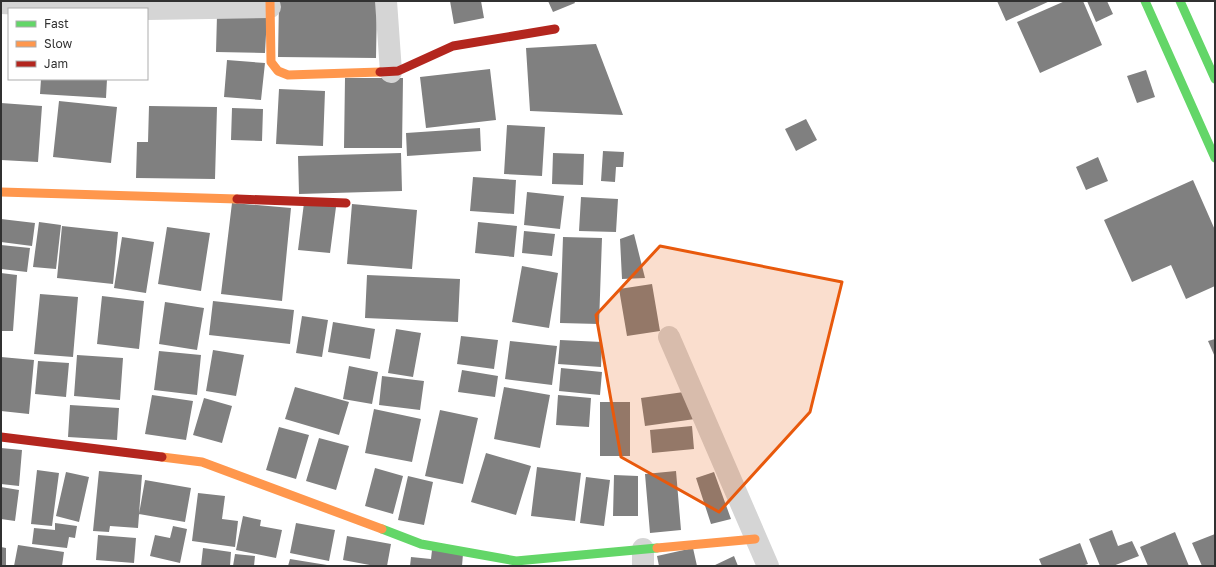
<svg xmlns="http://www.w3.org/2000/svg" width="1216" height="567" font-family="'Golos Text',sans-serif">
<style>
.building{fill:#808080}
.lines{fill:none;stroke-linecap:round;stroke-linejoin:round}
.street{stroke:#d5d5d5;stroke-width:22}
.fast{stroke:#63d668;stroke-width:9}
.slow{stroke:#ff974d;stroke-width:9}
.jam{stroke:#b3261e;stroke-width:9}
.marked{fill:#e8590c;fill-opacity:0.2;stroke:#e8590c;stroke-width:3;stroke-linejoin:round}
</style>
<rect width="100%" height="100%" fill="#fff"/>
<path class="building" d="M279,1h98l-1,57 -98,-1z
M450,1h31l3,17 -30,6z
M548,1h26l1,2 -22,9z
M997,1h53l-44,20z
M1065,1h18l19,44 -62,28 -23,-51z
M1087,1h20l6,13 -17,8z
M217,15l50,1 -2,37 -49,-1z
M596,44l27,71 -93,-4 -4,-63z
M227,60l38,3 -4,37 -37,-3z
M490,69l6,51 -70,8 -6,-51z
M1146,70l9,27 -18,6 -10,-27z
M345,78h58l-1,70h-58z
M41,79h66l-1,19 -66,-4z
M279,89l46,2 -2,55 -47,-2z
M59,101l58,6 -6,56 -58,-6z
M1,103l41,3 -4,56 -37,-2z
M149,106l68,1 -2,72 -79,-1 1,-36h11z
M232,108l31,1 -1,32 -31,-1z
M806,119l11,21 -21,11 -11,-22z
M507,125l38,2 -3,49 -38,-2z
M480,128l1,23 -74,5 -1,-23z
M603,151l21,1 -1,15h-7l-1,15 -14,-1z
M401,153l1,38 -103,3 -1,-38z
M553,153l31,1 -1,31 -31,-1z
M1098,157l10,24 -22,9 -10,-23z
M473,177l43,3 -2,34 -44,-3z
M1193,180l22,50v56l-29,13 -15,-34 -39,17 -28,-62z
M527,192l37,4 -4,33 -36,-4z
M581,197l37,2 -2,33 -37,-1z
M232,203l59,5 -9,93 -61,-7z
M304,203l32,4 -6,46 -32,-3z
M352,204l65,6 -5,59 -65,-5z
M1,219l34,4 -3,23 -31,-4z
M39,222l22,3 -5,44 -23,-2z
M478,222l39,4 -3,31 -39,-4z
M62,226l56,6 -5,52 -56,-6z
M167,227l43,6 -9,58 -43,-7z
M524,231l31,3 -3,22 -30,-3z
M634,234l11,44 -23,1 -2,-40z
M122,237l32,5 -8,51 -32,-5z
M563,237l39,1 -3,86 -39,-1z
M1,245l29,3 -3,24 -26,-3z
M522,266l36,7 -9,55 -37,-6z
M1,273l16,2 -4,56h-12z
M367,275l93,4 -2,43 -93,-4z
M652,284l8,47 -33,5 -8,-47z
M40,294l38,3 -5,60 -39,-3z
M102,296l42,5 -5,48 -42,-5z
M213,301l81,9 -4,34 -81,-9z
M165,302l39,6 -7,42 -38,-6z
M302,316l26,4 -6,37 -26,-4z
M333,322l42,7 -5,30 -42,-7z
M396,329l25,4 -8,44 -25,-4z
M461,336l37,4 -4,29 -37,-5z
M1215,339v18l-7,-16z
M560,340l42,2 -1,25 -43,-3z
M510,341l47,5 -5,39 -47,-6z
M213,350l31,5 -8,41 -30,-5z
M159,351l42,4 -4,40 -43,-5z
M77,355l46,3 -3,42 -46,-4z
M1,357l33,3 -5,54 -28,-3z
M38,361l31,2 -3,34 -31,-3z
M349,366l29,6 -6,32 -29,-5z
M561,368l41,4 -2,23 -41,-4z
M462,370l36,6 -3,21 -37,-5z
M382,376l42,5 -4,29 -41,-5z
M295,387l54,15 -10,33 -54,-16z
M504,387l46,8 -10,53 -46,-9z
M691,391l4,28 -50,7 -4,-28z
M152,395l41,6 -7,39 -41,-6z
M558,395l33,3 -2,29 -33,-2z
M204,398l28,8 -10,37 -29,-8z
M600,402h30v54h-30z
M70,405l49,3 -2,32 -49,-3z
M374,409l47,10 -9,43 -47,-9z
M440,410l38,8 -15,66 -38,-8z
M692,426l2,23 -42,4 -2,-23z
M279,427l30,8 -13,44 -30,-9z
M319,438l30,8 -13,44 -30,-9z
M1,448l21,2 -3,36 -18,-2z
M486,453l45,13 -15,49 -45,-13z
M537,467l44,6 -6,48 -44,-5z
M375,468l28,8 -10,38 -28,-8z
M37,470l22,3 -7,53 -21,-2z
M99,471l43,4 -4,53 -28,-2 -1,6 -16,-1z
M676,471l5,59 -31,3 -5,-59z
M66,472l23,5 -10,45 -23,-6z
M714,472l17,47 -20,5 -15,-46z
M614,475l24,1v40h-25z
M408,476l25,6 -9,43 -26,-5z
M586,477l24,3 -6,46 -24,-3z
M145,480l46,8 -6,34 -46,-8z
M1,487l18,3 -4,31 -14,-2z
M198,493l27,3 -3,23 16,2 -3,26 -43,-6z
M243,516l18,4 -1,6 22,4 -6,28 -40,-8z
M55,523l22,3 -2,12 -6,-1 -2,11 -35,-4 2,-16 21,2z
M296,523l39,7 -6,31 -39,-8z
M173,526l14,3 -7,34 -30,-7 5,-21 15,3z
M1112,530l6,16 14,-5 7,15 -26,10h-13l-11,-27z
M1175,532l14,34h-41l-8,-19z
M1215,534v32h-13l-10,-23z
M98,535l38,3 -2,25 -38,-3z
M347,536l44,8 -4,22h-12l-32,-6z
M1080,543l8,21 -6,2h-40l-3,-7z
M18,545l46,7 -2,14h-48z
M1,547l5,1v18h-5z
M203,548l28,4 -1,14h-29z
M693,548l4,18h-38l-2,-10z
M432,550l31,4 -1,12h-52l1,-9 20,2z
M235,554l20,2 -1,10h-21z
M734,556l4,10h-25z
M290,559l37,6v1h-39z"/>
<g class="lines">
<path class="street" d="M386,1l5,71
M1,3l143,6
M147,9l123,-2
M669,337l99,229
M643,549v17"/>
<path class="fast" d="M1145,1l70,157
M1180,1l35,78
M382,529l39,15 95,17 141,-13"/>
<path class="slow" d="M270,1l1,61 7,9 10,4 92,-3
M1,192l236,7
M162,457l40,5 180,67
M657,548l98,-9"/>
<path class="jam" d="M380,72l18,-1 55,-25 102,-17
M237,199l109,4
M1,437l161,20"/>
</g>
<path class="marked" d="M660,246l182,36 -32,130 -91,100 -98,-55 -25,-142z"/>
<rect width="1216" height="567" fill="none" stroke="#313131" stroke-width="4"/>
<rect x="8" y="8" width="140" height="72" fill="#ffffff" stroke="#adadad"/>
<rect x="16" y="21" width="20" height="6" fill="#63d668" stroke="#adadad"/>
<text x="44" y="28" font-size="12" fill="#313131">Fast</text>
<rect x="16" y="41" width="20" height="6" fill="#ff974d" stroke="#adadad"/>
<text x="44" y="48" font-size="12" fill="#313131">Slow</text>
<rect x="16" y="61" width="20" height="6" fill="#b3261e" stroke="#adadad"/>
<text x="44" y="68" font-size="12" fill="#313131">Jam</text>
</svg>
